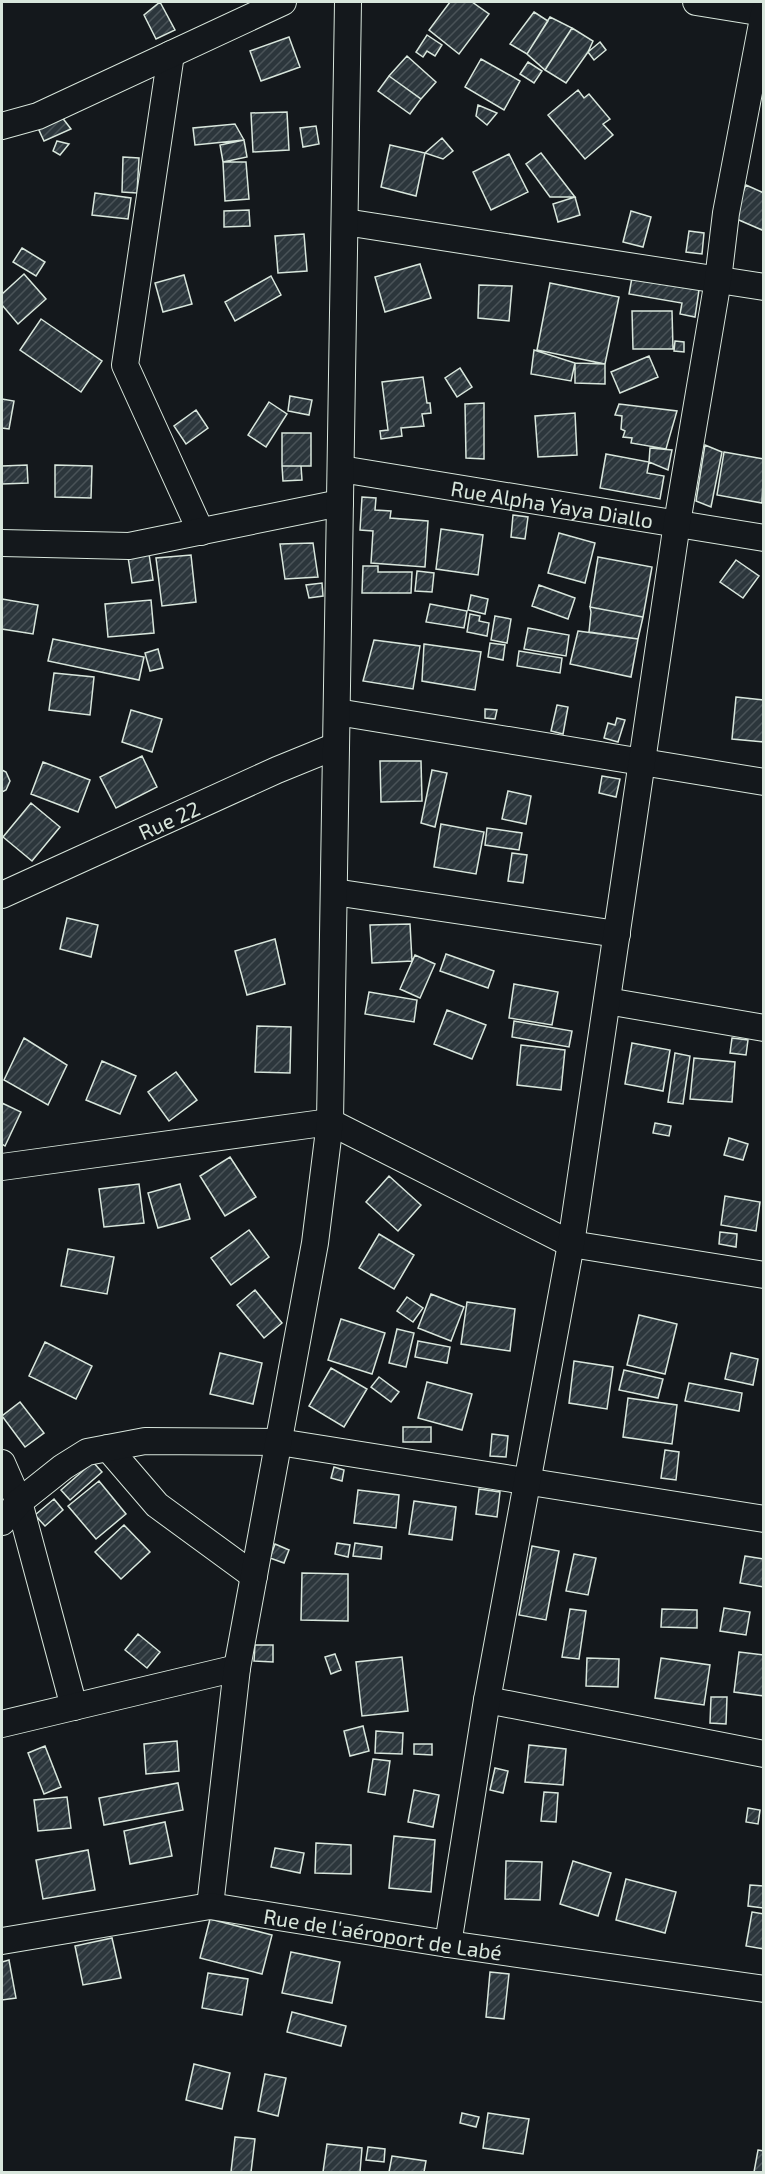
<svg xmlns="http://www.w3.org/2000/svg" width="765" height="2174" font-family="'Exo 2',sans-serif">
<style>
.building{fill:url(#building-hatch);stroke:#d8e6dc;stroke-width:1.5}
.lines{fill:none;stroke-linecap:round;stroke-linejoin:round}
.minor-casing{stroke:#d8e6dc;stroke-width:28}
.minor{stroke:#14181c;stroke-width:26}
.labels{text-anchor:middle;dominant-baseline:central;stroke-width:4.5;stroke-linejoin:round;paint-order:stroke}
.street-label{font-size:21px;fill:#d8e6dc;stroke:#14181c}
</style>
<defs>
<pattern id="building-hatch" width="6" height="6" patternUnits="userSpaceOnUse" patternTransform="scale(1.5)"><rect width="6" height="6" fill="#2c363c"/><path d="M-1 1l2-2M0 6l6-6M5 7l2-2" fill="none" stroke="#4a5358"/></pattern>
</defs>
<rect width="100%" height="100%" fill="#14181c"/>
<path class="building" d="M160,2l15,28 -19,9 -12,-24z
M450,2h22l17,12 -30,40 -30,-24z
M534,12l14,9 -21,33 -17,-10z
M550,17l22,11 -27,42 -18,-16z
M572,28l21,13 -5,11 -22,31 -21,-13z
M427,35l15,10 -7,11 -8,-5 -4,6 -7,-5z
M289,37l11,30 -39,14 -11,-30z
M600,42l6,8 -12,10 -6,-8z
M407,56l29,26 -15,17 -32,-23z
M481,59l39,22 -16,29 -39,-23z
M528,62l14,9 -8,12 -14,-9z
M389,76l32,23 -11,15 -32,-23z
M578,90l6,8 5,-4 21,25 -7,5 10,11 -28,24 -37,-44z
M478,105l19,8 -10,12 -11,-9z
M287,112l2,38 -36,2 -2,-39z
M61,116l10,13 -27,12 -7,-15z
M235,124l9,16 -49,5 -2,-17z
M316,126l3,18 -16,3 -3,-19z
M442,138l11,13 -10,8 -18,-6z
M244,140l3,17 -24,5 -3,-17z
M57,141l12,3 -9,11 -7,-4z
M390,145l35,8 -9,43 -35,-9z
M541,153l34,44h-25l-24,-33z
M509,154l19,38 -37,18 -18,-38z
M123,157l16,1 -2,35 -15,-1z
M223,162h23l3,37 -24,2z
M746,185l18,8v34l-2,3 -30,-13z
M95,193l36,5 -3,21 -36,-4z
M575,197l5,18 -22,7 -5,-18z
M249,210l1,16 -26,1v-16z
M631,211l20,6 -8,30 -20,-5z
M689,231l15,2 -2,21 -16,-2z
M304,234l3,37 -29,2 -3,-37z
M22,248l23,14 -9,14 -23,-14z
M420,264l11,34 -46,14 -10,-35z
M633,272l67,11 -5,34 -15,-3 2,-11 -53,-9z
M24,274l22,25 -28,25 -16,-19v-11z
M184,275l8,29 -29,8 -8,-29z
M271,276l10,19 -46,26 -10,-19z
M550,283l69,14 -14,67 -68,-14z
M479,285l33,1 -3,35 -31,-3z
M632,311h40l1,38h-40z
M41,319l61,42 -21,31 -61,-42z
M675,341l9,1v10l-10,-1z
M534,350l41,13 -4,18 -40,-7z
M649,356l9,21 -38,16 -9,-21z
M575,363l30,1v20l-30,-1z
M460,368l12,19 -15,10 -12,-19z
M423,377l4,26h3l1,10 -9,1 2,12 -23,2 1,8 -21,3 -1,-8 8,-1 -6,-48z
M290,396l22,4 -3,15 -21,-4z
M2,399l12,2 -5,28 -7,-1z
M269,402l18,12 -21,33 -18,-12z
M484,403v56l-18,-1 -1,-54z
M619,404l58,7 -11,38 -35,-6 1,-5 -9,-1 2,-6 -4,-2 1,-13 -7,-1z
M196,410l12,18 -22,16 -12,-18z
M575,413l2,42 -39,2 -3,-41z
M282,433h29v33h-29z
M705,445l17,7 -11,55 -15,-6z
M650,448l22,2 -4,20 -19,-8z
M724,452l40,7 -2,44 -45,-8z
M606,454l43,8 -2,11 17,3 -4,23 -60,-11z
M27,465l1,18 -26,1v-18z
M55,465l37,1 -1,32 -36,-1z
M282,466h19l1,14 -19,1z
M362,497l14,1 -1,12 16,1 -1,7 38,3 -3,46 -54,-4 2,-32 -13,-1z
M513,515l15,2 -3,22 -14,-2z
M441,529l42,6 -5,40 -42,-6z
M559,533l36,10 -10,40 -37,-10z
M313,543l5,34 -33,2 -5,-35z
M149,554l4,26 -21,3 -4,-26z
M191,555l5,47 -34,4 -6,-48z
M598,557l54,10 -9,50 -53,-10z
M736,560l23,16 -16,22 -23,-16z
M363,566h15v6h34l-1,21h-49z
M417,571l17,2 -2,19 -17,-1z
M322,583l1,13 -14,2 -3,-13z
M539,585l36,13 -7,21 -36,-13z
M471,595l17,4 -3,15 -17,-4z
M2,599l36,6 -5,29 -31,-5z
M151,600l3,33 -46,4 -3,-33z
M430,604l37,7 -3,17 -38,-6z
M590,607l53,10 -5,22 -49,-7 2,-20z
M470,614l10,2 -1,5 10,2 -2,13 -20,-4z
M495,616l16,3 -4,24 -16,-3z
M528,628l41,7 -3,21 -42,-7z
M578,631l60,8 -7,38 -61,-13z
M53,639l91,18 -5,23 -91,-19z
M374,640l46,6 -7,43 -50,-8z
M490,643l15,2 -2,15 -15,-3z
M424,644l57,8 -6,38 -53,-9z
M158,649l5,19 -13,3 -5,-18z
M519,651l43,7 -2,15 -43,-7z
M54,673l40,4 -4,38 -41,-5z
M736,697l28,3v42l-32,-3z
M557,705l11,2 -5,27 -12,-3z
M485,709l12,1 -2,9 -10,-1z
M131,710l31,9 -10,33 -30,-10z
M617,718l8,2 -7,22 -14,-4 4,-15 7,2z
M142,756l15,31 -41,21 -16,-31z
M380,761h41l1,40 -41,1z
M43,762l47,18 -12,32 -47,-18z
M2,770l4,2 4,9 -4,9 -4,2z
M432,770l15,3 -12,54 -14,-4z
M602,776l18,3 -4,18 -17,-4z
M508,791l23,5 -5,28 -24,-5z
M31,803l29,24 -28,34 -29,-24z
M441,824l43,8 -8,42 -42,-7z
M487,828l35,5 -3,17 -34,-5z
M512,853l15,2 -4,28 -15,-2z
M67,918l31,7 -7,32 -31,-8z
M410,924l2,37 -40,2 -2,-38z
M275,939l10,45 -38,11 -12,-44z
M446,954l48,17 -6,17 -48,-17z
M415,955l20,9 -15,34 -20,-9z
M514,984l44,8 -6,33 -43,-7z
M369,992l48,8 -3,22 -49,-8z
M447,1010l39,15 -14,34 -38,-15z
M514,1021l58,10 -3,16 -57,-10z
M257,1026l34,1 -1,46 -35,-1z
M24,1038l43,27 -19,40 -44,-25z
M732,1038l16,2 -2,15 -16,-2z
M632,1043l38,7 -7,41 -38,-7z
M521,1045l44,5 -4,40 -44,-5z
M675,1053l15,3 -7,48 -15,-2z
M694,1058l41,4 -3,40 -42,-3z
M102,1061l34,15 -16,38 -34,-14z
M176,1072l21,28 -28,21 -21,-29z
M2,1103l19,9 -16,34 -3,-2z
M655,1123l16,3 -2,10 -16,-3z
M729,1138l19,6 -5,16 -19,-5z
M230,1157l26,40 -31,19 -25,-40z
M389,1176l32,29 -23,26 -32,-29z
M139,1184l5,39 -40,4 -5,-38z
M180,1184l10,35 -32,9 -10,-35z
M725,1196l35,6 -4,29 -35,-6z
M249,1230l20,27 -38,28 -20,-27z
M720,1232l17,2 -1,13 -17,-3z
M379,1234l35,21 -20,34 -35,-21z
M68,1249l46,8 -7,37 -46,-8z
M255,1290l27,33 -18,15 -27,-33z
M431,1294l33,13 -13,34 -33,-13z
M407,1297l16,11 -10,14 -16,-11z
M467,1302l48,7 -5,42 -49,-7z
M639,1315l38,9 -12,50 -38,-9z
M341,1319l44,14 -13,41 -44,-14z
M397,1329l17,4 -8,34 -17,-4z
M418,1341l32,6 -3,16 -32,-6z
M45,1342l47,24 -16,33 -47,-23z
M220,1353l42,10 -9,41 -43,-10z
M731,1353l27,6 -5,26 -28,-6z
M574,1361l39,6 -6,42 -38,-6z
M331,1368l36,21 -23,38 -35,-21z
M624,1370l39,9 -5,19 -39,-8z
M379,1377l20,15 -8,10 -20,-15z
M427,1382l45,12 -10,36 -44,-12z
M689,1383l53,10 -3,18 -54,-10z
M628,1398l49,7 -5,39 -49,-7z
M20,1402l24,31 -19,14 -23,-31z
M403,1427h28v15h-28z
M492,1434l16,2 -2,21 -16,-1z
M665,1450l14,2 -3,28 -15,-2z
M93,1462l9,10 -32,28 -9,-10z
M334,1467l10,3 -2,11 -11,-3z
M99,1481l27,33 -30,25 -28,-33z
M479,1489l21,3 -3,25 -21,-3z
M358,1490l41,5 -3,33 -42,-5z
M54,1499l9,11 -18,16 -10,-11z
M414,1501l42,6 -4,33 -43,-6z
M124,1525l26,27 -29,27 -26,-27z
M337,1543l13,2 -2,12 -13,-3z
M355,1543l27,4 -1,12 -28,-3z
M275,1544l14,6 -5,13 -14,-5z
M532,1546l27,5 -13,69 -27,-5z
M574,1554l22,4 -8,37 -22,-4z
M745,1556l19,3v28l-24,-4z
M302,1573l46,1v47l-47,-1z
M724,1608l26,4 -4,23 -26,-4z
M570,1609l16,2 -7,48 -17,-2z
M662,1609l35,1v18l-36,-1z
M138,1634l22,18 -13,16 -22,-18z
M255,1645h18v17l-19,-1z
M739,1652l25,3v41l-30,-4z
M335,1654l6,16 -10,4 -6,-17z
M402,1657l6,54 -46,5 -6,-54z
M587,1658l32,1 -1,28 -32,-1z
M661,1658l49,7 -6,40 -49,-7z
M711,1697h16l-1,27 -16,-1z
M363,1726l6,25 -19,5 -6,-25z
M376,1731l27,2 -1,21 -27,-1z
M177,1741l2,30 -33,3 -2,-30z
M414,1744h18v11l-18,-1z
M529,1745l37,4 -3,36 -38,-3z
M45,1746l16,41 -17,7 -16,-41z
M373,1759l17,2 -5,34 -17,-3z
M495,1768l13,3 -5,22 -13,-3z
M178,1783l5,27 -79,15 -5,-27z
M414,1790l25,5 -6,32 -25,-5z
M544,1792l14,1 -2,29 -15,-1z
M67,1797l4,31 -33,3 -4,-31z
M748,1808l12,2 -2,14 -12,-2z
M165,1822l7,34 -42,8 -6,-33z
M394,1836l41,4 -4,52 -42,-4z
M316,1843l35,2v29l-36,-1z
M275,1848l29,5 -4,20 -29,-6z
M88,1850l7,40 -52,9 -7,-39z
M506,1861l36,1 -2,38 -35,-1z
M573,1861l38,12 -13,43 -38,-12z
M626,1879l50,13 -11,41 -49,-13z
M750,1885l14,1 -1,22 -15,-2z
M752,1912l12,2v35l-18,-3z
M210,1919l62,16 -10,39 -62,-16z
M112,1938l9,40 -38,7 -8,-39z
M291,1952l49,10 -8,41 -50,-10z
M9,1960l7,38 -14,2v-38z
M490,1972l19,2 -5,45 -18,-2z
M208,1973l40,6 -6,36 -40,-7z
M292,2012l54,14 -5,20 -54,-14z
M194,2064l36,9 -8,36 -36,-9z
M265,2074l21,4 -8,38 -20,-5z
M462,2113l17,4 -3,10 -16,-4z
M488,2113l41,6 -6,35 -40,-6z
M235,2137l20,2 -4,33h-20z
M327,2144l35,4 -2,24h-37z
M368,2147l17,2 -1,13 -18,-2z
M758,2150l6,1v21h-10z
M392,2156l34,5 -2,11h-35z"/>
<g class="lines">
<g class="minor-casing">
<g id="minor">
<path d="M696,2l68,11"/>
<path d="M171,54l-46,311 76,167"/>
<path d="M2,126l36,-10 245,-114"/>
<path d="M345,222l419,65"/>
<path id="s1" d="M341,469l423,69"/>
<path d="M2,543l127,3 211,-43"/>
<path d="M337,712l427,70"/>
<path d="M334,892l283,42"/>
<path id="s2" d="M2,895l275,-125 59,-24"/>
<path d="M607,1001l157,27"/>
<path d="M2,1167l328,-45 241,122 193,31"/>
<path d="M108,1448l49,57 97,71"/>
<path d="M2,1463l17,39 55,205"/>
<path d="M2,1522l17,-20 44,-35 24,-15 58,-11 134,1 485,77"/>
<path d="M487,1700l277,54"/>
<path d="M2,1724l235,-56"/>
<path d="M210,1906l27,-238 78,-425 15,-121 18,-1120"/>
<path id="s3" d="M2,1941l208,-35 238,38 316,45"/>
<path d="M448,1944l39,-244 84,-456 106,-721 41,-243 8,-67 38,-200"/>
</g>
</g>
<use href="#minor" class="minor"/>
</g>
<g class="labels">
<g class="street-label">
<text stroke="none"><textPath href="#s1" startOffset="214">Rue Alpha Yaya Diallo</textPath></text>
<text stroke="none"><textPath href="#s2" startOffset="183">Rue 22</textPath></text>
<text stroke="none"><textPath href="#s3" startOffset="386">Rue de l'aéroport de Labé</textPath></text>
</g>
</g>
<rect width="765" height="2174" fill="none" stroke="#d8e6dc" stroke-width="6"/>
</svg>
